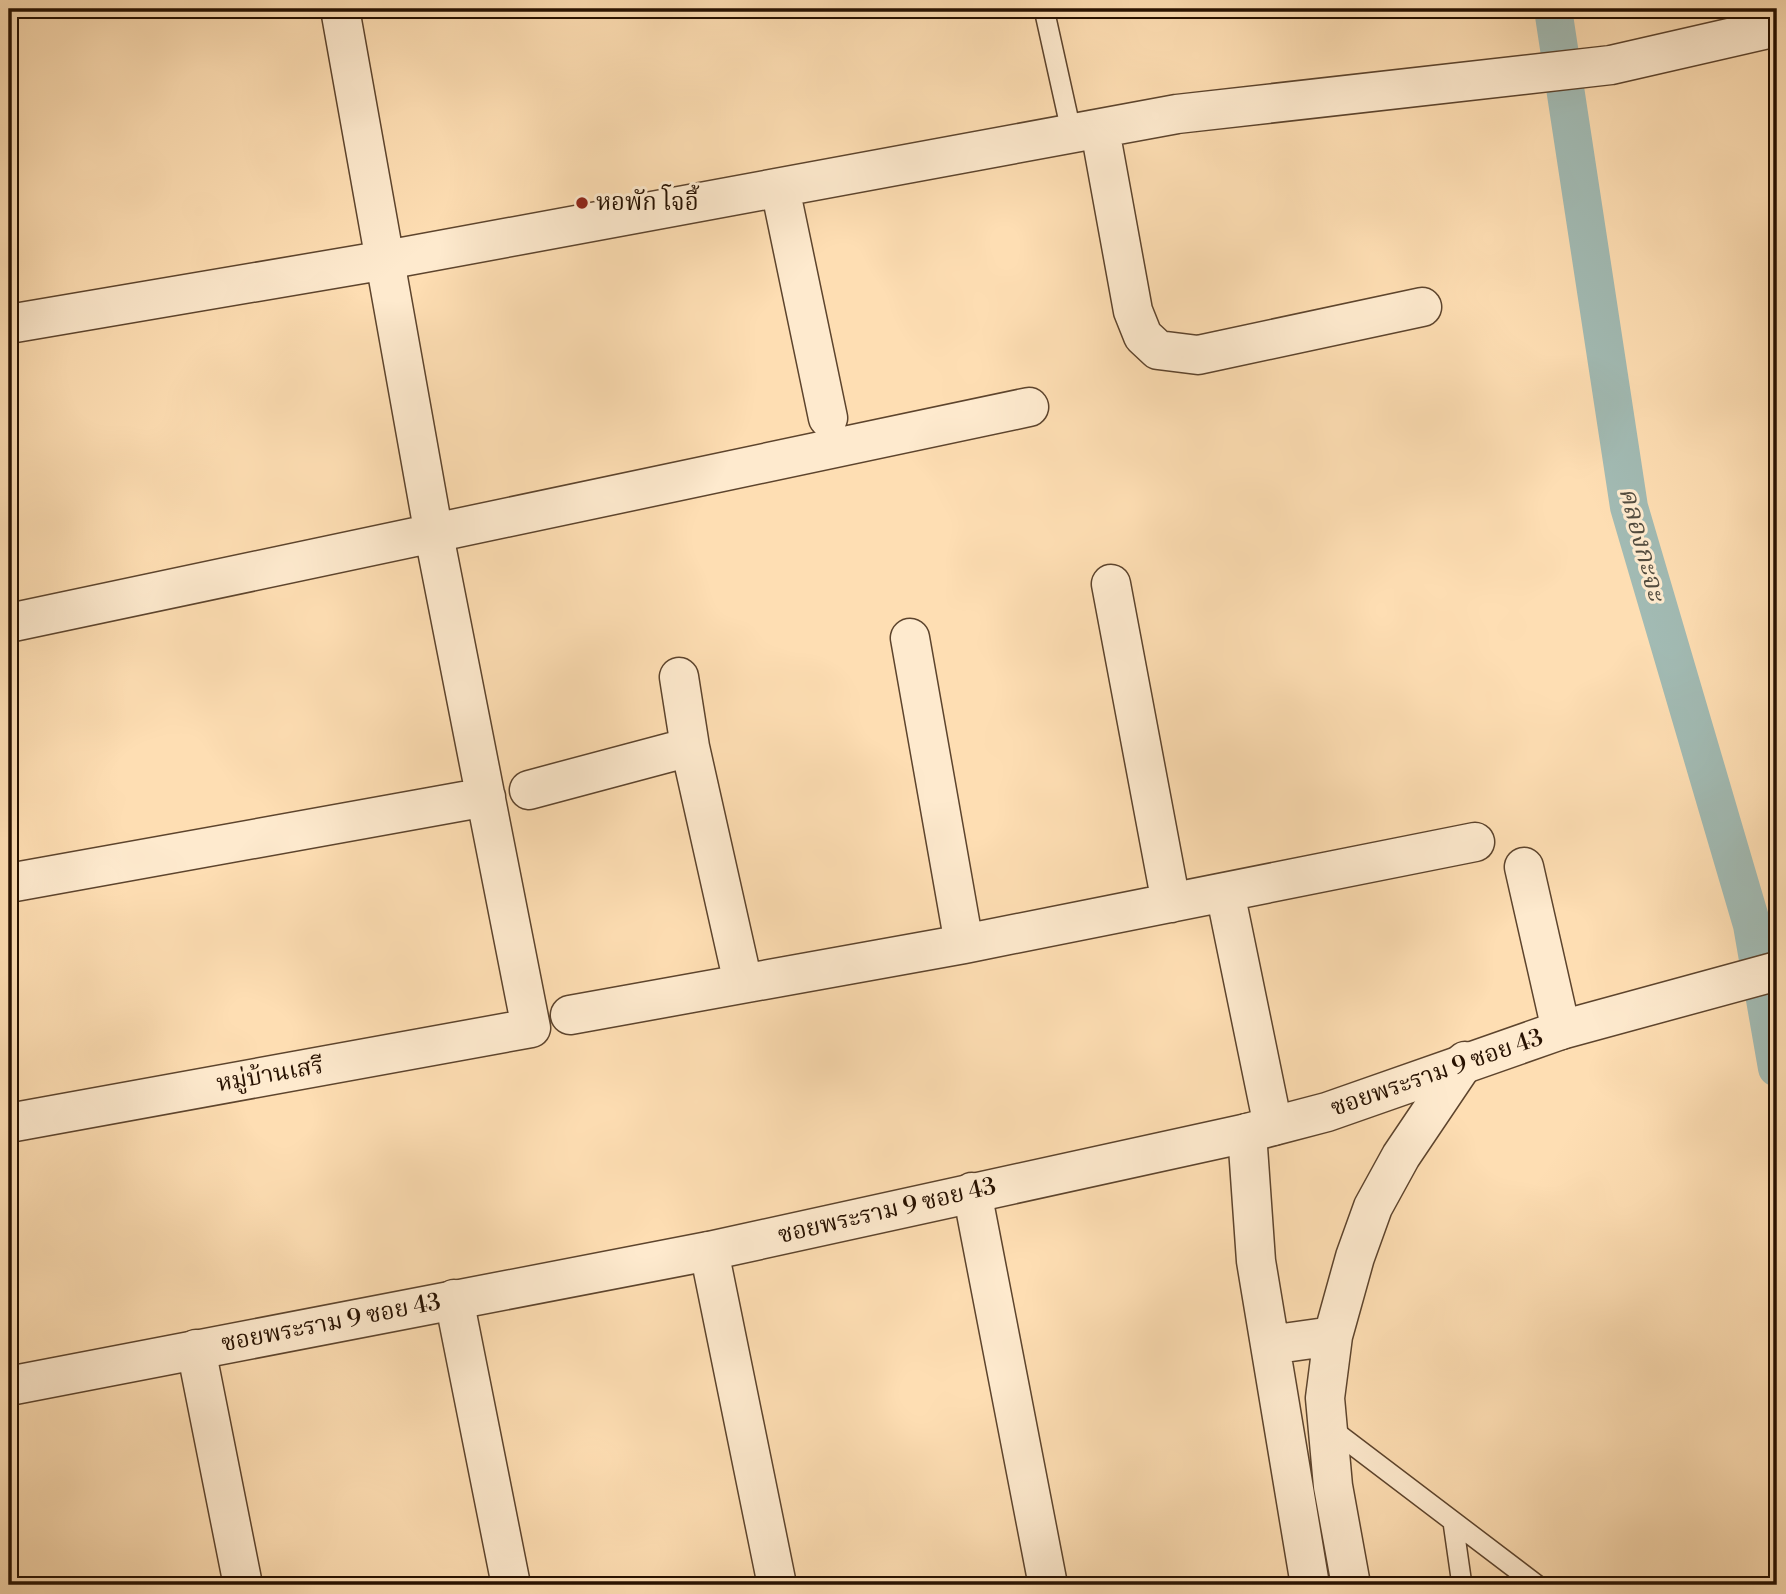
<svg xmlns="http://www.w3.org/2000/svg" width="1786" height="1594" font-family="'Libre Bodoni','Noto Serif Thai',serif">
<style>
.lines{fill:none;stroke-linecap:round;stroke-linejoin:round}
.canal{stroke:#a2bbb4;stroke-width:38}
.service-casing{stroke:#5d442d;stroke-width:22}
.minor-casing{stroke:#5d442d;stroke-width:41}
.tertiary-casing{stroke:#5d442d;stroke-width:41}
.service{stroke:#feeace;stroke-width:19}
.minor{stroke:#feeace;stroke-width:38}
.tertiary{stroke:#feeace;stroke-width:38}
.poi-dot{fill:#8f2418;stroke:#feeace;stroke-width:2.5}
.labels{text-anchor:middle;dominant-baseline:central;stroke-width:6;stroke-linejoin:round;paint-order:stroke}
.poi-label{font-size:24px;fill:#271100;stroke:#feeace;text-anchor:start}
.street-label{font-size:24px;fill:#271100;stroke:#feeace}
.water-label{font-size:26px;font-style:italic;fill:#524c3f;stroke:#feeace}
</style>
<rect width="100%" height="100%" fill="#fedeb3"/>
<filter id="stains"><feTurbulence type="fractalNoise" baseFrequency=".00286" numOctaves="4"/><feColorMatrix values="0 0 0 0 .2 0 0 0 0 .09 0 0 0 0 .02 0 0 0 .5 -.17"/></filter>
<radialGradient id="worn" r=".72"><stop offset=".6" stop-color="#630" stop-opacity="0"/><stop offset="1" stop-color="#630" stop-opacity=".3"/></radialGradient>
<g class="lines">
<path class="canal" d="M1553,9l76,498 123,418 25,143"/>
<g class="service-casing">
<path id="service" d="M1044,9l28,126
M1329,1427l208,158
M1453,1522l9,63"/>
</g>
<g class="minor-casing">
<path id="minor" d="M1100,130l33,181 10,25 15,14 40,5 224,-48
M780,188l48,230
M9,324l377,-64 791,-146 434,-49 166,-38
M1111,584l60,319
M9,623l1020,-216
M910,638l54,306
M679,677l11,70 53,236
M529,790l161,-43
M1524,867l37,163
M9,883l477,-86
M1225,892l48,234
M570,1015l394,-71 511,-102
M9,1123l522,-95 -97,-493 -94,-526
M1247,1133l9,128 54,324
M972,1192l76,393
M709,1251l68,334
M454,1299l57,286
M1270,1345l63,-9
M196,1349l47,236
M1351,1585l-18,-99 -8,-88 8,-62 22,-79 18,-50 28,-51 64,-95"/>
</g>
<g class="tertiary-casing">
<path id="tertiary" d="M9,1386l700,-135 538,-118 80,-21 234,-82 216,-59"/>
</g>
<use href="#service" class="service"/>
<use href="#minor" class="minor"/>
<use href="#tertiary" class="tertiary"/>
</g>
<circle class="poi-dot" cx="582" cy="203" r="7"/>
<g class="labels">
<g class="poi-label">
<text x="596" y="203">หอพัก โจอี้</text>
</g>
<g class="street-label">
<text transform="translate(1437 1073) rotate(-19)">ซอยพระราม 9 ซอย 43</text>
<text transform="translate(270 1075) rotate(-10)">หมู่บ้านเสรี</text>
<text transform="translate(887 1211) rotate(-13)">ซอยพระราม 9 ซอย 43</text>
<text transform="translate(331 1323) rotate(-11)">ซอยพระราม 9 ซอย 43</text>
</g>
<g class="water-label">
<text transform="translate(1642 544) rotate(75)">คลองกะจะ</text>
</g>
</g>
<rect width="1786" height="1594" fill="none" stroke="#fedeb3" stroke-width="35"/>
<rect x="10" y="10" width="1765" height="1573" fill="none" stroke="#271100" stroke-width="3.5"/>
<rect x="18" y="18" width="1751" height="1559" fill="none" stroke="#271100" stroke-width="2"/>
<rect width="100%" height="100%" filter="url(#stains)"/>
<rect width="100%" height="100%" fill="url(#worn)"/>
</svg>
